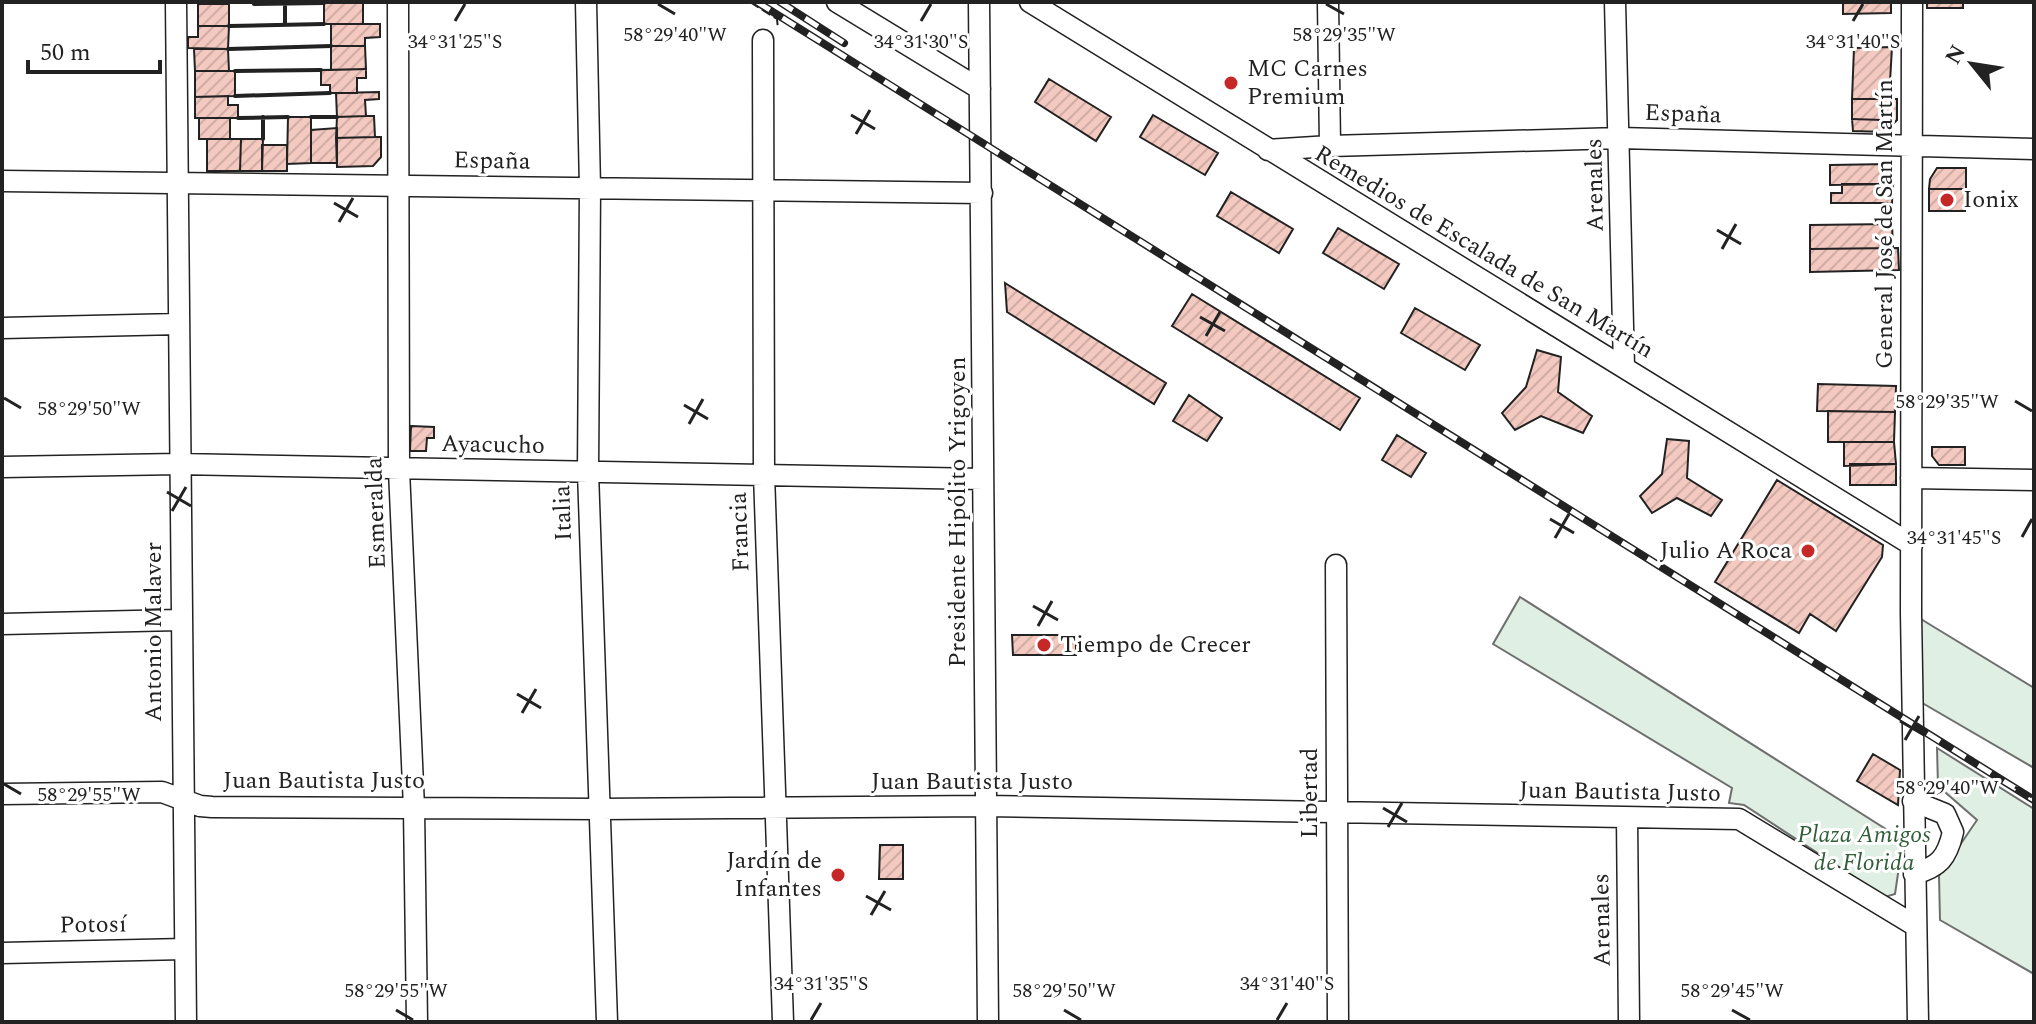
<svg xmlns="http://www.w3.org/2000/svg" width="2036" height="1024" font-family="Spectral,serif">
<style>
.park{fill:#e0efe3;stroke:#6f6f6f;stroke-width:2}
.building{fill:url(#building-hatch);stroke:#222;stroke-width:2}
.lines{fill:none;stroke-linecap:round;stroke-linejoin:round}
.minor-casing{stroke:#222;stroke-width:23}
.minor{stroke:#fff;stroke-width:20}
.rail-casing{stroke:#222;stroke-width:8}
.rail{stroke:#fff;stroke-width:5;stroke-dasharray:15;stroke-linecap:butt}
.fence{stroke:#222;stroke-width:2;stroke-dasharray:10 4;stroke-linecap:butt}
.wall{stroke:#222;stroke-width:4}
.ticks{fill:none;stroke:#222;stroke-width:3}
.poi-dot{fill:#c62828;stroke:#fff;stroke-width:3}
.labels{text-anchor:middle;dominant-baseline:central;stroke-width:6;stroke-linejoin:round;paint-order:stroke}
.poi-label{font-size:24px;fill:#222;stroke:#fff;text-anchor:start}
.street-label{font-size:24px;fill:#222;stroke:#fff}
.park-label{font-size:24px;font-style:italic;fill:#2f5e38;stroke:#fff}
.ticks-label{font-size:20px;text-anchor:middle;fill:#222;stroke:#fff;stroke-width:6;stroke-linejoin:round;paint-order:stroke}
</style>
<defs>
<pattern id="building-hatch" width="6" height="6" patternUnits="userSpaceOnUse" patternTransform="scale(2)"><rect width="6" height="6" fill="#f3c9c0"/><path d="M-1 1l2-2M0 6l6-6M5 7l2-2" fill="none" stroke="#d0aca5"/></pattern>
</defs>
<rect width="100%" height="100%" fill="#fff"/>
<path class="park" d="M1520,597l383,243 -8,54 -10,3 -141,-92 -15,-2 3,-15 -239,-144z
M1911,613l123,75v80l-122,-71z
M1937,748l97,61v165l-94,-54 -1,-44 38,-56 -39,-34z"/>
<path class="building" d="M1843,2h48v11l-48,1z
M1927,2h36v6h-36z
M324,3h39v21h-39z
M198,4h31v22h-31z
M331,24h49v13l-15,1v8h-34z
M198,26h31l-1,23 -40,-1v-11h10z
M331,46h34l1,23 -35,1z
M1892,47l-3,52h-37l2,-51z
M194,49h34l1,22h-34z
M366,69v9h-9v15h-27v-8h-9v-15z
M195,71h40v25l-40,1z
M1049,79l62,38 -15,24 -61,-39z
M379,92v7l-14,1 1,16 -29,1 -1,-24z
M228,96v9h10v13h-43v-21z
M1852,99h29l1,21 -30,-1z
M1881,99h16v21l-12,12 -32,-1 -1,-12 30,1z
M1153,115l65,38 -13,22 -65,-38z
M366,116h8l1,21 -39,1 1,-21z
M288,117h23v46l-24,1z
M199,118h31v21h-31z
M337,128v35h-26v-33z
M375,137h6v20l-8,9 -36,1 -1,-29z
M207,139h34l-1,32h-33z
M241,139h22l-1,32h-22z
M262,145h25v26h-25z
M1889,164l4,20 -63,1v-20z
M1937,168h29v21h-37l1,-10z
M1842,184h51l-1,19h-61v-10h11z
M1929,189h37l-1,22h-36z
M1231,192l62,37 -14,24 -62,-37z
M1892,224l1,24 -83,1v-24z
M1338,228l61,36 -15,25 -61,-36z
M1898,248l1,22 -89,2v-23z
M1005,283l161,100 -12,21 -147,-92z
M1192,294l168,104 -20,32 -168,-104z
M1415,308l65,37 -15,25 -64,-37z
M1537,350l24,7 -3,35 34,24 -9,17 -42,-17 -26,14 -13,-17 24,-26z
M1818,384l78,2 -1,26 -78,-1z
M1189,395l33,23 -15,23 -34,-20z
M1828,411l67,1 -1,30h-66z
M411,426l23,1v11h-7l-1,13h-16z
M1397,435l29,18 -15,24 -29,-17z
M1667,439l22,2 -2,37 35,22 -11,16 -34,-18 -25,15 -12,-17 22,-22z
M1844,442h50l2,22 -52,2z
M1932,447h33v18h-26l-7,-9z
M1850,464h46v21h-46z
M1777,480l106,65 -1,12 -46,74 -26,-17 -11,19 -84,-51z
M1012,635h64v20h-63z
M1873,754l27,16 -2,35 -41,-24z
M880,845h23v34h-24z"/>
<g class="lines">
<g class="minor-casing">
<path id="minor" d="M176,2l10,1020
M398,2l1,468 15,338 3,214
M586,2l4,186 -2,284 19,550
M837,2l143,87
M979,2l9,1020
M1030,2l882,543
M1615,2l9,365
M1912,2l-1,611 7,409
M763,40l1,434 19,548
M1330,146l290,-8 414,11
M1268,150l62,-4 -2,-144
M2,181l980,12
M2,328l177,-4
M2,467l176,-3 805,15
M1911,478l123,2
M1336,565l2,457
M2,624l177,-4
M2,794l160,-2 38,14 12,1 387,2 387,-3 753,13 175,106
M1913,801l32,13 8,18c-6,26 -14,35 -39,42
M1627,818l2,204
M2,953l183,-4"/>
</g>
<use href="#minor" class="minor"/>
<g class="rail-casing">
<path id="rail" d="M757,2l1277,798
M780,2l64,41"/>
</g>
<use href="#rail" class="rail"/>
<path class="fence" d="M750,2l27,17 1,10"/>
<path class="wall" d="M254,4l70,-1
M285,25v-23
M229,26l95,-2
M228,49l103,-3
M235,71l86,-1
M235,96l95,-3
M311,117h26
M238,118l50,-1
M263,139v-22"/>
</g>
<path class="ticks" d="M658,4l17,10M1326,4l18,10M455,21l10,-17M921,21l10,-17M1853,21l10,-17M851,115l24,14M856,134l14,-24M334,203l24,14M339,222l14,-24M1717,230l24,14M1722,249l14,-25M1200,317l25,14M1206,336l14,-24M4,398l17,10M2015,401l17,10M684,405l24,14M689,424l14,-25M167,492l24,14M172,511l14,-24M1550,519l24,14M2022,537l10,-18M1555,538l14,-24M1033,606l25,14M1038,626l14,-25M517,694l24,14M522,713l14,-24M1900,721l24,14M1905,740l14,-24M4,784l17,10M2015,787l17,10M1383,808l24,14M1388,827l14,-24M866,896l25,14M871,915l14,-24M396,1010l17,10M1064,1010l17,10M1732,1010l18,10M811,1020l10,-17M1277,1020l10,-17"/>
<g class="poi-dot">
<circle cx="1231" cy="83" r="8"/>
<circle cx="1947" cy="200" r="8"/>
<circle cx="1808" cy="551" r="8"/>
<circle cx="1044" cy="645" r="8"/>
<circle cx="838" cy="875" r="8"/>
</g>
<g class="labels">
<g class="poi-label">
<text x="1247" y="69">MC Carnes<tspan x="1247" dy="28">Premium</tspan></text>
<text x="1963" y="200">Ionix</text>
<text x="1792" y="551" text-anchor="end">Julio A Roca</text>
<text x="1060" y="645">Tiempo de Crecer</text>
<text x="822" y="861" text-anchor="end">Jardín de<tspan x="822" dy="28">Infantes</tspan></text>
</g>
<g class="street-label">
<text transform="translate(1683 114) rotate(2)">España</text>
<text transform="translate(492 161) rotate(1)">España</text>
<text transform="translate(1595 185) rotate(-91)">Arenales</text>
<text transform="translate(1885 224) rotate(-90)">General José de San Martín</text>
<text transform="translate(1484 252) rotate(31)">Remedios de Escalada de San Martín</text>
<text transform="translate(493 445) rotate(1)">Ayacucho</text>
<text transform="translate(958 512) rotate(-90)">Presidente Hipólito Yrigoyen</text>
<text transform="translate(376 513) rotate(-92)">Esmeralda</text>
<text transform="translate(563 513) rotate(-92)">Italia</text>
<text transform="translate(740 532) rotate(-92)">Francia</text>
<text transform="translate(154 632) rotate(-90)">Antonio Malaver</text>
<text x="324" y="781">Juan Bautista Justo</text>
<text x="972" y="782">Juan Bautista Justo</text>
<text transform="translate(1620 792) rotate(1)">Juan Bautista Justo</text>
<text transform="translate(1310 793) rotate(-90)">Libertad</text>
<text transform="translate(1602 920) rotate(-91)">Arenales</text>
<text transform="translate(93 925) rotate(-1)">Potosí</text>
</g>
<g class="park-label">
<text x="1864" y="835">Plaza Amigos<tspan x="1864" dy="28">de Florida</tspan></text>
</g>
</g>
<g class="ticks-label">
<text x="675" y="41">58°29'40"W</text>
<text x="1344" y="41">58°29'35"W</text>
<text x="455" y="48">34°31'25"S</text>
<text x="921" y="48">34°31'30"S</text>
<text x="1853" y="48">34°31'40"S</text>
<text x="1947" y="408">58°29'35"W</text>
<text x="89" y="415">58°29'50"W</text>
<text x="1954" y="544">34°31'45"S</text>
<text x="1947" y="794">58°29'40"W</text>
<text x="89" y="801">58°29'55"W</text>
<text x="821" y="990">34°31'35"S</text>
<text x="1287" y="990">34°31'40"S</text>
<text x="396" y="997">58°29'55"W</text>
<text x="1064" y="997">58°29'50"W</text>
<text x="1732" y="997">58°29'45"W</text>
</g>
<rect width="2036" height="1024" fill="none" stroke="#222222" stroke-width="8"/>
<g transform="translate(1972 64) rotate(300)" stroke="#ffffff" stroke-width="6" paint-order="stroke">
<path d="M0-6L14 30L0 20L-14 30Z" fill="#222222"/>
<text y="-12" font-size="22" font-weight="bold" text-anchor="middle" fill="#222222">N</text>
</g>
<path d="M28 60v12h132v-12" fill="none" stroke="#222222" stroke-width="4"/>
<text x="40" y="60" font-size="24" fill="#222222" stroke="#ffffff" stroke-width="6" paint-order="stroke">50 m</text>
</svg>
